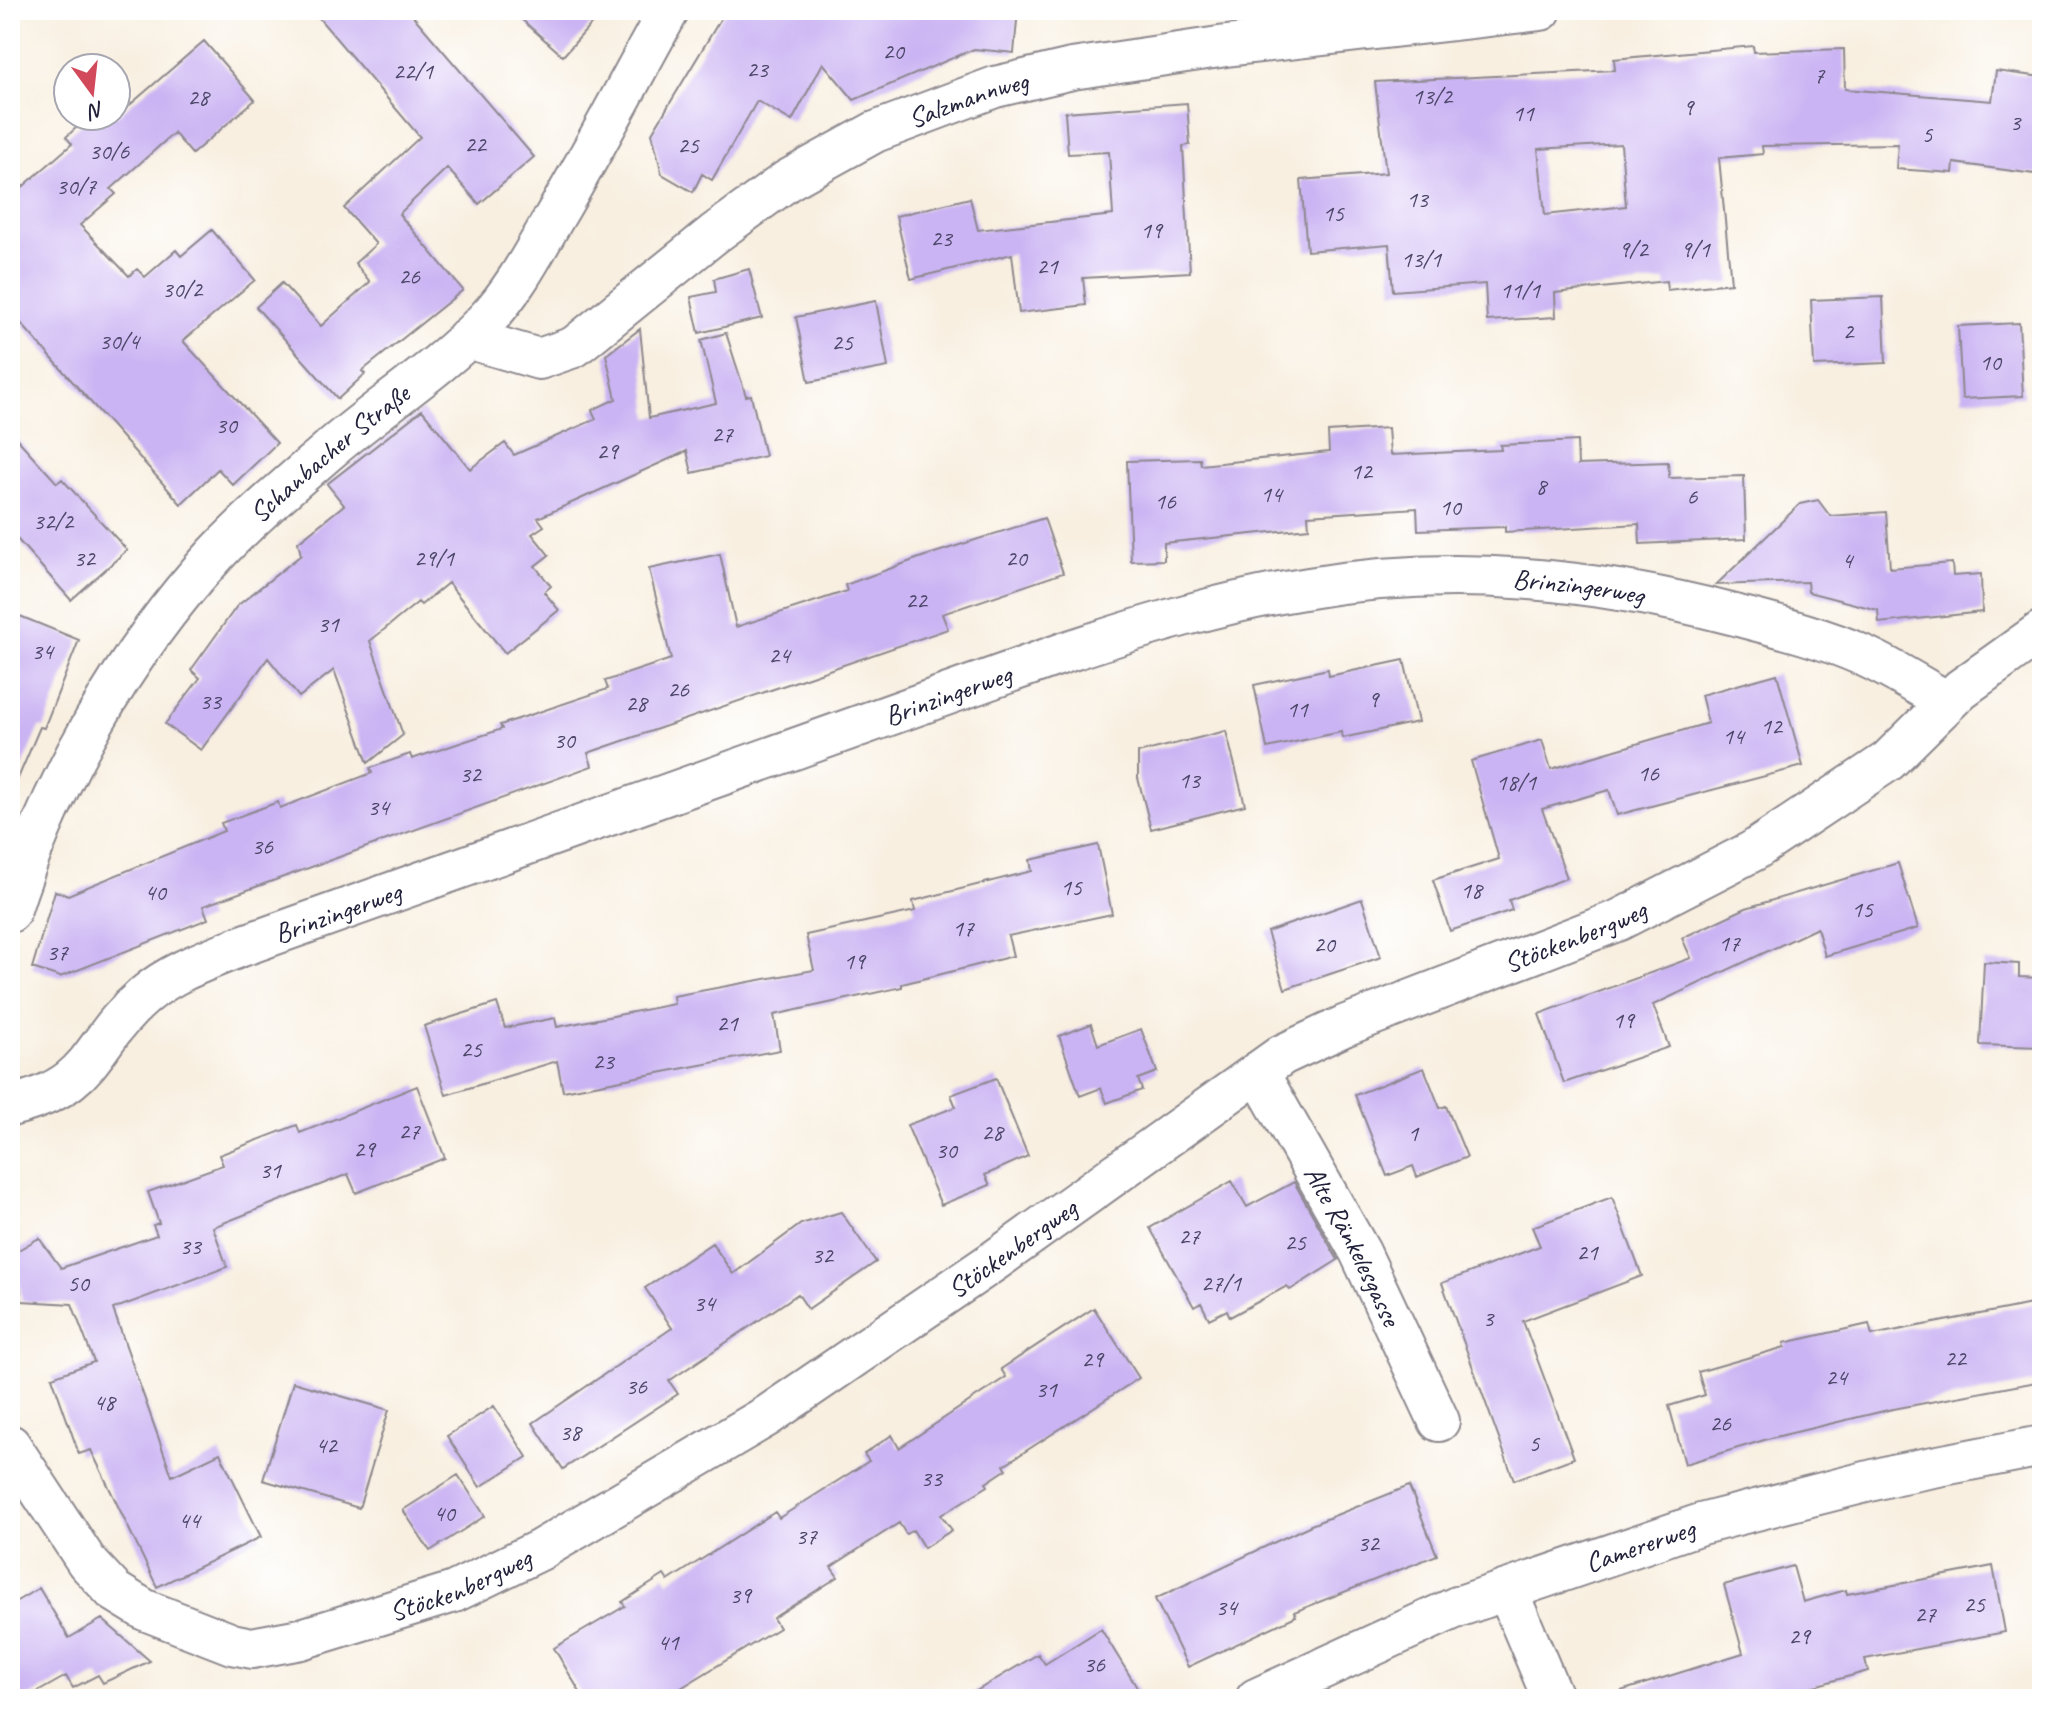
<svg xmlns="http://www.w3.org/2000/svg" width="2052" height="1709" font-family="Caveat,sans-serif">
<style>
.building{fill:#cbb4f3;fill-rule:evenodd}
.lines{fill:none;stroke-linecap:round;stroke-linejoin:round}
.street-casing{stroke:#8d888e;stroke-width:44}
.street{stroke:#fff;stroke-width:40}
.labels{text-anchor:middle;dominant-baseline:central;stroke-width:8;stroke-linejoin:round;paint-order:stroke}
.number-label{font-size:24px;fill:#4c4669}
.street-label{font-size:28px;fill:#22223b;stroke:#fff}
</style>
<rect width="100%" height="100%" fill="#fff"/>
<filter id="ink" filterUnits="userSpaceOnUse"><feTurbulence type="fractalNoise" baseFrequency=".0125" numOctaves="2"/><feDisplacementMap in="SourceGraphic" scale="16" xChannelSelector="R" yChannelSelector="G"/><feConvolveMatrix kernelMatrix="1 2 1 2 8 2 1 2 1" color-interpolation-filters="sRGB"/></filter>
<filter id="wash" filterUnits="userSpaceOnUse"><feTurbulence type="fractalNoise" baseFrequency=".006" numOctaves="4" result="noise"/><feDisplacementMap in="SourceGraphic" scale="32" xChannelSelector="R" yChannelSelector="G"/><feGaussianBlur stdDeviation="1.8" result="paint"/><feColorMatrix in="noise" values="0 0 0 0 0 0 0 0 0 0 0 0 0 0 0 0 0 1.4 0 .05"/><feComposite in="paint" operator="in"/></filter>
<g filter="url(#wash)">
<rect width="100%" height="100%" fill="#f8efe0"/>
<g id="blocks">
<path class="building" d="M312,10h96l126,147 -55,47 -32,-36 -48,46 64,76 -101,81 3,3 -27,25 -82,-92 26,-24 39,43 49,-44 -15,-19 21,-19 -32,-36 76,-71z
M511,10h93l-41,46z
M726,10h292l-4,43 -40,-4 -120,51 -31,-37 -31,58 -35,-20 -45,79 -10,-6 -9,18 -31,-18 -10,-41z
M204,41l51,59 -63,54 -18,-21 -63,56 5,5 -36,31 49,51 8,-7 8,8 31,-27 5,6 31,-26 43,50 -72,61 94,102 -44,42 -15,-16 -37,35 -171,-193v-113l62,-54 -6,-7 23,-21h28z
M1753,46l1,6 90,-3 1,40 147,12 4,-30 46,6v98l-88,-12 -1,10 -57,-4 2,-25 -136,2 1,8 -44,4 12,125 -64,7 -1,-9 -111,12 1,24 -69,4 -2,-37 -92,7 -4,-47 -82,7 -6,-71 85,-7 -11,-91 240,-12 -1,-11zM1621,144l5,62 -81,9 -7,-66z
M1187,103l3,42 -7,1 7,126 -107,6 3,27 -67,8 -7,-59 -101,25 -15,-63 74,-18 8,32 135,-15 -4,-63 -41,2 -3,-42z
M749,269l13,49 -63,15 -8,-36 25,-5 -2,-13z
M1883,297l3,66 -72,3 -3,-66z
M876,301l12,66 -79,15 -13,-65z
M2019,323l4,73 -61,3 -4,-73z
M640,329l9,89 67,-15 -15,-63 25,-7 20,63 5,-1 14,61 -73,17 -5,-22 -149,67 6,8 -12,8 17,21 -14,11 16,20 -7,6 15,18 -54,43 -57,-70 -27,22 -3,-3 -48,39 33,94 -35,28 -34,-93 -35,27 -31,-39 -67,92 -36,-26 35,-46 -9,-8 46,-64 64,-51 -3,-13 46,-37 -17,-21 95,-74 48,59 35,-26 9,12 82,-36 -4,-9 24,-11 -10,-44z
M1388,428l2,27 111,-5 -1,-5 77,-4 1,24 90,-3 1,16 75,-2 2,63 -106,5 -1,-20 -134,8v-5l-87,3 -1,-22 -109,7 1,13 -145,15v17l-33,1 -4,-100 73,-2 1,6 128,-13 -1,-20z
M10,431l47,52 5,-4 65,71 -56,50 -61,-69z
M1818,500l12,16 56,-4 4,56 62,-5 1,13 28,-2 1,38 -103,11 -1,-13 -70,-18 -1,-10 -91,3 84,-81z
M1044,518l19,55 -121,41 6,15 -360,124 4,13 -389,140 5,13 -148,58 -28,-9 23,-77 13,4 156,-64 -3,-8 57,-21 2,6 92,-35 -2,-5 40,-14 2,5 90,-30 -2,-4 108,-36 -3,-8 66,-22 -22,-90 71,-15 16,73 111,-36 -2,-6 77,-28z
M10,612l69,28 -35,88 -4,-1 -30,70z
M1404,660l14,62 -76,16 -1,-6 -74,16 -13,-63 74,-16 1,7z
M1777,674l26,92 -186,49 -8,-25 -67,19 25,69 -58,22 3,10 -62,21 -17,-51 66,-21 -28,-98 71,-21 9,29 157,-46 -7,-28z
M1226,731l19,74 -94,24 -13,-51v-25z
M1098,845l14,69 -104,22 5,20 -111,28v3l-128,28 6,35 -217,41 -6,-30 -111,34 -22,-69 73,-23 8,25 50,-10 2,9 117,-23 -1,-8 141,-26 -8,-35 109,-24 -2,-10 119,-30 -2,-11z
M1898,863l20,65 -93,28 -8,-28 -164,77 16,42 -105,36 -25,-69 152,-56 -9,-20 64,-30z
M1362,899l19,58 -96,32 -18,-57z
M1984,962l35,2v13l23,1v69l-62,-2z
M1091,1024l7,21 43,-16 16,43 -19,7 4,11 -35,13 -6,-15 -21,8 -21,-60z
M1424,1068l16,40 6,-2 21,51 -50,20 -4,-11 -26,10 -32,-81z
M996,1078l32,78 -43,19 5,10 -49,20 -34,-80 49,-18 -5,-12z
M417,1086l28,72 -89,35 -8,-19 -135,53 14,40 -114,42 59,167 48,-23 41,84 -104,50 -66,-137 -12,4 -27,-77 42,-15 -22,-58 -50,-3 -7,-49 24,-14 22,30 96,-33 -4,-10 6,-2 -11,-31 75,-27 -4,-10 78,-30 3,8z
M1232,1181l15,26 47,-25 44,78 -48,30 -3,-4 -57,31 -3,-7 -18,9 -8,-16 -7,4 -44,-79z
M1612,1197l30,79 -119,45 51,137 -60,22 -72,-197 98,-37 -8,-19z
M841,1212l35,50 -68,47 -10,-15 -129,87 9,13 -115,75 -30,-46 139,-95 -27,-40 67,-45 21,31 68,-50z
M2042,1302v79l-154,29 -117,28 -86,26 -16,-58 36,-11 -7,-23 87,-25 -1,-4 85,-19 3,11z
M1094,1308l45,70 -135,87 3,4 -21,14 2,3 -47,29 11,15 -28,18 -11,-18 -7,4 -7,-11 -68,44 7,10 -65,41 6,10 -116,71h-79l-30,-51 71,-42 -3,-4 42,-27 4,6 107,-69 4,6 90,-57 -5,-7 28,-19 7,13 107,-71 -5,-8z
M293,1382l96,28 -30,98 -96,-28z
M494,1406l33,51 -47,30 -33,-51z
M458,1475l27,41 -55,35 -27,-41z
M1409,1486l28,69 -143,57 2,4 -108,51 -33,-68 156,-74z
M1793,1566l10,36 43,-12 1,4 146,-28 12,66 -140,27 3,12 -101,28h-145l-1,-8 122,-38 -19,-68z
M39,1588l30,50 33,-19 48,42 -47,22 -5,-8 -25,13 -7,-12 -41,23h-15v-94z
M1101,1629l43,70h-181l75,-45 7,10z"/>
</g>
</g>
<g filter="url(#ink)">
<use href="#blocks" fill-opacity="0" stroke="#8d888e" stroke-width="2"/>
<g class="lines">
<g class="street-casing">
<g id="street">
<path id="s1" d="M467,338l72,21 35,-12 140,-113 74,-54 87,-48 120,-45 77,-18 154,-23 315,-36"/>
<path id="s2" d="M10,912c40,-128 115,-260 206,-358 35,-37 73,-69 111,-102 50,-44 114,-84 158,-131 29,-30 49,-69 70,-105 40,-68 76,-138 114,-206"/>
<path id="s3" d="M1258,1072l102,180 79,169"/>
<path id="s4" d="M10,1106c89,-21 76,-61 135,-111 27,-23 62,-35 94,-48l830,-296c78,-26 158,-50 240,-63 144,-24 285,-10 426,27 42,11 87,22 127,40 30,13 57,31 85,47"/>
<path id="s5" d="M10,1445l77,117 27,29 31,19 87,34 20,4 49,-9 153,-47 86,-42 227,-134 227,-155 288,-206 62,-29 275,-106 134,-69 135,-90 73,-72 81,-58"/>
<path d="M1507,1590l46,109"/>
<path id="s6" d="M1256,1699l201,-92 244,-83 196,-50 145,-28"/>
</g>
</g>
<use href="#street" class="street"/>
</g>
</g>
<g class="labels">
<g class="number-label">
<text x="893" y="51">20</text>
<text x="757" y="69">23</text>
<text x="413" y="71">22/1</text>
<text x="1819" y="75">7</text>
<text x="1432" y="96">13/2</text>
<text x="198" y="97">28</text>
<text x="1688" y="107">9</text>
<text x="1523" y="113">11</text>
<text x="2015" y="122">3</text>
<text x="1927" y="134">5</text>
<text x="475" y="144">22</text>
<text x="688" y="145">25</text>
<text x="109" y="151">30/6</text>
<text x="76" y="186">30/7</text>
<text x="1417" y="199">13</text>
<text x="1333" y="213">15</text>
<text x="1151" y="230">19</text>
<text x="941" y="238">23</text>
<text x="1633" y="249">9/2</text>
<text x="1695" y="249">9/1</text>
<text x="1421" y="259">13/1</text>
<text x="1047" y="266">21</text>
<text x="409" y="276">26</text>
<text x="182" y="289">30/2</text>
<text x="1520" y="290">11/1</text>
<text x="1848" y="331">2</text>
<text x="119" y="341">30/4</text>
<text x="842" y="342">25</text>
<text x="1990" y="362">10</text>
<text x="226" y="425">30</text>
<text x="722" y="434">27</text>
<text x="607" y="451">29</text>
<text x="1361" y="471">12</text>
<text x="1541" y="486">8</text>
<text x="1271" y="494">14</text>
<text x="1692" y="496">6</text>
<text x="1165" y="501">16</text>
<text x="1450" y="507">10</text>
<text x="53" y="521">32/2</text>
<text x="84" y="558">32</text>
<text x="434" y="558">29/1</text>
<text x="1016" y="558">20</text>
<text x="1847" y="560">4</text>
<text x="916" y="600">22</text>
<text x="328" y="624">31</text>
<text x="42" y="651">34</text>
<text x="779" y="655">24</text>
<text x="678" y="689">26</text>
<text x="1373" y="699">9</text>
<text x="210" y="701">33</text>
<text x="636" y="703">28</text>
<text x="1297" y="709">11</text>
<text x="1771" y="726">12</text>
<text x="1733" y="736">14</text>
<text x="564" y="740">30</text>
<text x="1648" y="773">16</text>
<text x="470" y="774">32</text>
<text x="1189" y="780">13</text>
<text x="1516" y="782">18/1</text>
<text x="378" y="807">34</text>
<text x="262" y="846">36</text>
<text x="1071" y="887">15</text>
<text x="1471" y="890">18</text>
<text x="155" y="892">40</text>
<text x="1862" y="909">15</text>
<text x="963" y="928">17</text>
<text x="1729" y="943">17</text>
<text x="1324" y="944">20</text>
<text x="57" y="952">37</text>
<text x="854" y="961">19</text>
<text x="1623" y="1020">19</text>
<text x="727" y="1023">21</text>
<text x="471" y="1049">25</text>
<text x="603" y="1061">23</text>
<text x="409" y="1131">27</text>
<text x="992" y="1132">28</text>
<text x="1413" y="1133">1</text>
<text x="364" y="1149">29</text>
<text x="946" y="1150">30</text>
<text x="270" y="1170">31</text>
<text x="1189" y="1236">27</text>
<text x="1295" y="1242">25</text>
<text x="190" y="1246">33</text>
<text x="1587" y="1252">21</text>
<text x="822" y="1255">32</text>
<text x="78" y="1283">50</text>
<text x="1221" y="1283">27/1</text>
<text x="704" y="1303">34</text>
<text x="1488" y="1318">3</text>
<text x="1955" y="1358">22</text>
<text x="1092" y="1359">29</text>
<text x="1836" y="1377">24</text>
<text x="636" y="1386">36</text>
<text x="1046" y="1389">31</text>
<text x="104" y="1402">48</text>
<text x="1720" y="1423">26</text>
<text x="570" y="1432">38</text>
<text x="1534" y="1443">5</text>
<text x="326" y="1445">42</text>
<text x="931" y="1478">33</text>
<text x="444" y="1513">40</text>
<text x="189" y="1520">44</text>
<text x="806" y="1536">37</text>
<text x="1368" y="1543">32</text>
<text x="740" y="1595">39</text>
<text x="1974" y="1604">25</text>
<text x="1226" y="1607">34</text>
<text x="1925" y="1614">27</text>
<text x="1799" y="1636">29</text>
<text x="668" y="1642">41</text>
<text x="1094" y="1664">36</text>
</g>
<g class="street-label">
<text stroke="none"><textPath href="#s1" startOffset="582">Salzmannweg</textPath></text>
<text stroke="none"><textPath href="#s2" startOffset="568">Schanbacher Straße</textPath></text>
<text stroke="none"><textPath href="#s4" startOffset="1686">Brinzingerweg</textPath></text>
<text stroke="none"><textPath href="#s4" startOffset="1038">Brinzingerweg</textPath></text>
<text stroke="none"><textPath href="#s4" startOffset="390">Brinzingerweg</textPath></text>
<text stroke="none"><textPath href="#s5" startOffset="1844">Stöckenbergweg</textPath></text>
<text stroke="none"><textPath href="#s3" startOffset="198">Alte Ränkelesgasse</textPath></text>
<text stroke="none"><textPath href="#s5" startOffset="1196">Stöckenbergweg</textPath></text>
<text stroke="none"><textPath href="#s6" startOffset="414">Camererweg</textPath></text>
<text stroke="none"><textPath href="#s5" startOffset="548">Stöckenbergweg</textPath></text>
</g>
</g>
<rect width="2052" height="1709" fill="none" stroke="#fff" stroke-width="40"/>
<g transform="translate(92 92) rotate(165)"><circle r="38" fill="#ffffff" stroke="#a7a7b1" stroke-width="2"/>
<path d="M0-6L14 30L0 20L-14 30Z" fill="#d1495b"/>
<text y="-12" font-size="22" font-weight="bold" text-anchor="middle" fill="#22223b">N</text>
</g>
</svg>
